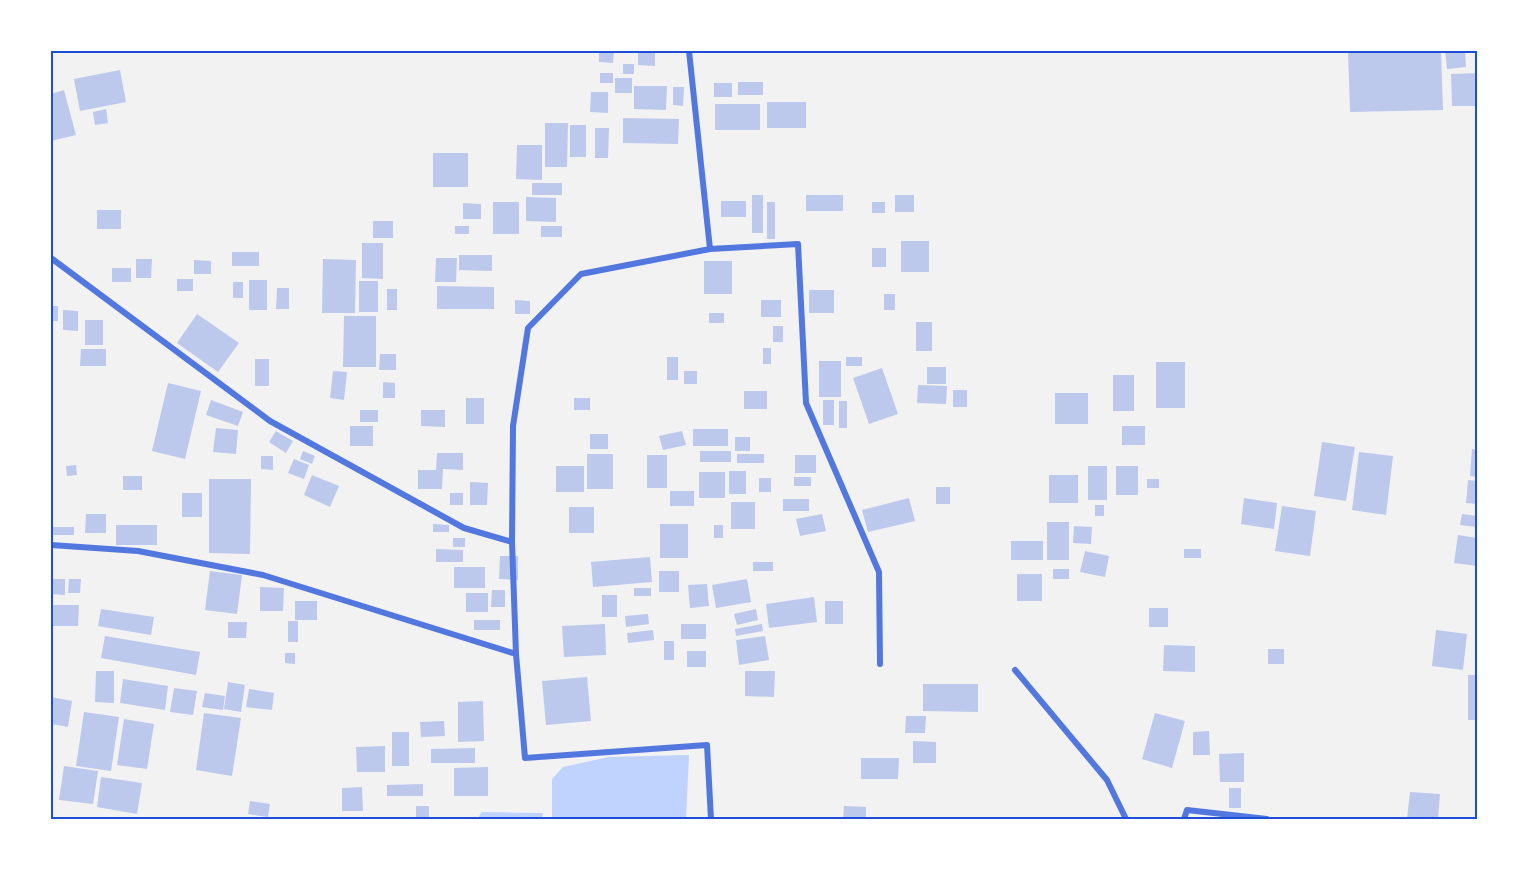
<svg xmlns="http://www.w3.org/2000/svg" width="1528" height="870" font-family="Lato,sans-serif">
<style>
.water{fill:#bfd3fe}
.building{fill:#bdc9ec}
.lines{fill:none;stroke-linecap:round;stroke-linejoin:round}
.minor{stroke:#5277de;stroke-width:6}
.neatline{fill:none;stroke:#1d4ed8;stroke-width:2}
</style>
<rect width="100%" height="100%" fill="#f2f2f2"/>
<path class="water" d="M689,755l-3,64h-134v-40l11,-12 46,-10z
M482,812l61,1 -1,6h-65z"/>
<path class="building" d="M599,51h15l-1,12 -14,-1z
M638,51h17v15l-17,-1z
M1348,51h93l2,59 -93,2z
M1445,51h20l1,16 -19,2z
M623,64h11v10h-11z
M120,70l6,32 -46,9 -6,-32z
M600,73h13v10h-13z
M1477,73v33h-25l-1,-32z
M615,78h17v15h-17z
M738,82h25v13h-25z
M714,83h18v14h-18z
M634,86h33l-1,24 -32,-1z
M673,87h11l-1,19 -10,-1z
M64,90l12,45 -25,6v-47z
M591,92h17v21l-18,-1z
M767,102h39v26h-39z
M715,104h45v26h-45z
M106,109l2,14 -13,2 -2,-13z
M623,118l56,1 -1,25 -55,-1z
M545,123h23l-1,44h-22z
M570,125h16v32h-16z
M595,128h14l-1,30h-13z
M517,145h25v35l-26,-1z
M433,153h35v34h-35z
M532,183h30v12h-30z
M752,195h11v38h-11z
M806,195h37v16h-37z
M895,195h19v17h-19z
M526,197l30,1v24l-30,-1z
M721,201h25v16h-25z
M493,202h26v32h-26z
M767,202h8v37h-8z
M872,202h13v11h-13z
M463,203l18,1v15h-18z
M97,210h24v19h-24z
M373,221h20v17h-20z
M455,226h14v8h-14z
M541,226h21v11h-21z
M901,241h28v31h-28z
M362,243h21v36l-21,-1z
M872,248h14v19h-14z
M232,252h27v14h-27z
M459,255h33v16l-33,-1z
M436,258h21l-1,24h-21z
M136,259h16l-1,19h-15z
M323,259l33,1 -1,53h-33z
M194,260l17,1v13h-17z
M704,261h28v33h-28z
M112,268h19v14h-19z
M177,279h16v12h-16z
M249,280h18v30h-18z
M359,281h19v31h-19z
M233,282h10v16h-10z
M437,286l57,1v22h-57z
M277,288h12v21h-13z
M387,289h10v21h-10z
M809,290h25v23h-25z
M884,294h11v16h-11z
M515,300l15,1v13h-15z
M761,300h20v17h-20z
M51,306h7v15h-7z
M63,310l15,1v20l-15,-1z
M709,313h15v10h-15z
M197,314l42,29 -21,29 -41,-29z
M344,316h32v51h-33z
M85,320h18v25h-18z
M916,322h16v29h-16z
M773,326h10v16h-10z
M763,348h8v16h-8z
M81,349h25v17h-26z
M380,354h16v16h-17z
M667,357h11v23h-11z
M846,357h16v9h-16z
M255,359h14v27h-14z
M819,361h22v36h-22z
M1156,362h29v46h-29z
M927,367h19v17h-19z
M882,368l16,46 -29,10 -16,-46z
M333,371l14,1 -3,28 -14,-2z
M684,371h13v13h-13z
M1113,375h21v36h-21z
M383,382l12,1v15h-12z
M168,383l33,8 -16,68 -33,-8z
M918,385l29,1 -1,18 -29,-1z
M953,390h14v17h-14z
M744,391h23v18h-23z
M1055,393h33v31h-33z
M466,398h18v26h-18z
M574,398h16v12h-16z
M211,400l32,12 -5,14 -32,-11z
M823,400h11v25h-11z
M839,401h8v27h-8z
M360,410h18v12h-18z
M421,410h24v17l-24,-1z
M350,426h23v20h-23z
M1122,426h23v19h-23z
M216,428l22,2 -2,24 -23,-2z
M693,429h35v17h-35z
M276,431l17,10 -7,12 -17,-11z
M682,431l4,14 -23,5 -4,-14z
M590,434h18v15h-18z
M735,437h15v14h-15z
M1322,442l33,5 -9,54 -32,-5z
M1472,449l5,1v27l-7,-1z
M303,451l12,5 -3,8 -12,-5z
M700,451h31v11h-31z
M1359,452l34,4 -7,59 -34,-5z
M437,453h26v17l-20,-1 -1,20h-24v-19h18z
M587,454h26v35h-26z
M737,454h27v9h-27z
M647,455h20v33h-20z
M795,455h21v18h-21z
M261,456h12v14l-12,-1z
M294,459l15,6 -5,14 -16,-6z
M76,465l1,10 -10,1 -1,-10z
M556,466h28v26h-28z
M1088,466h19v34h-19z
M1116,466h22v29h-22z
M729,471h17v23h-17z
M699,472h26v26h-26z
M312,475l27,11 -9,21 -26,-12z
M1049,475h29v28h-29z
M123,476h19v14h-19z
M794,477h17v9h-17z
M759,478h12v14h-12z
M209,479h42l-1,75 -41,-1z
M1147,479h12v9h-12z
M1468,480l9,1v23l-11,-1z
M470,482l18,1 -1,22h-17z
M936,487h14v17h-14z
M670,491h24v15h-24z
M182,493h20v24h-20z
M450,493h13v12h-13z
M909,498l6,23 -47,11 -6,-22z
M1244,498l33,5 -3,26 -33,-5z
M783,499h26v12h-26z
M731,502h24v27h-24z
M1095,505h9v11h-9z
M1282,506l34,5 -6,45 -35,-5z
M569,507h25v26h-25z
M86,514h20v19h-21z
M822,514l4,17 -26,5 -4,-17z
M1462,514l15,2v11l-17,-2z
M1047,522h22v38h-22z
M433,524l16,1v7h-16z
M660,524h28v34h-28z
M116,525h41v20h-41z
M714,525h9v13h-9z
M1074,526l18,1 -1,17 -18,-1z
M53,527h21v8h-21z
M1458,535l19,3v28l-23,-3z
M453,538h12v9h-12z
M1011,541h32v19h-32z
M436,549l27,1v12h-27z
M1184,549h17v9h-17z
M1085,551l24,5 -4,21 -25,-5z
M500,556h18v24l-19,-1z
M650,557l2,25 -59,5 -2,-25z
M753,562h20v9h-20z
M454,567h31v21h-31z
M1053,569h16v10h-16z
M210,571l32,4 -5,39 -32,-4z
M659,571h20v21h-20z
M1017,574h25v27h-25z
M51,579h14v16l-14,-1z
M69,579h12l-1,14h-12z
M747,579l4,23 -35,6 -4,-23z
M707,584l2,22 -19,2 -2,-23z
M260,587l24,1 -1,23h-23z
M634,588h17v8h-17z
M492,590h13v17h-14z
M466,593h22v19h-22z
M602,595h15v22h-15z
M814,597l3,25 -48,6 -3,-24z
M295,601h22v19h-22z
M825,601h18v23h-18z
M51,605h28l-1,21h-27z
M1149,608h19v19h-19z
M101,609l53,8 -3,18 -53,-9z
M756,609l2,11 -21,5 -3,-11z
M648,614l1,10 -23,3 -1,-11z
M474,620h26v10h-26z
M288,621h10v21h-10z
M228,622h19l-1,16h-18z
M605,624l1,31 -42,2 -2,-31z
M681,624h25v15h-25z
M762,624l1,7 -27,5 -1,-7z
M653,630l1,10 -26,3 -1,-10z
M1436,630l31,4 -4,36 -31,-4z
M105,636l95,16 -4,23 -95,-17z
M765,636l4,24 -30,5 -3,-25z
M664,641h10v19h-10z
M1164,645l31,1v26l-32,-1z
M1268,649h16v15h-16z
M687,651h19v16h-19z
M285,653h10v11l-10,-1z
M96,671h18v32l-19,-1z
M745,671h30l-1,26 -29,-1z
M1468,675h9v45h-9z
M587,677l4,44 -45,4 -4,-44z
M123,679l45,7 -3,24 -45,-7z
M228,682l17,3 -4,27 -17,-3z
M923,684h55v28l-55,-1z
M174,688l23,3 -4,24 -23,-3z
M249,689l25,4 -2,17 -26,-3z
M205,693l20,3 -2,14 -21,-3z
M51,697l21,4 -4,26 -17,-3z
M483,701l1,40 -26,1v-40z
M84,712l35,5 -8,54 -35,-5z
M204,713l37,5 -9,58 -36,-6z
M1155,713l30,8 -13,47 -30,-9z
M906,716h20l-1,17h-20z
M124,719l30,5 -7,45 -30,-4z
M444,721l1,15 -24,1 -1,-15z
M1209,731l1,24h-17v-23z
M392,732h17v34h-17z
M913,741l23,1v21h-23z
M385,746v26h-28l-1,-25z
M475,748v15h-44v-14z
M1244,753v29h-24l-1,-28z
M861,758h38l-1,21h-37z
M64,766l34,5 -5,33 -34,-4z
M488,767v29h-34v-28z
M101,777l41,6 -5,31 -40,-7z
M423,784v12h-36v-11z
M362,787l1,24h-21v-23z
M1229,788h12v20h-12z
M1410,792l30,2 -2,25h-31z
M250,801l20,3 -2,13 -20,-3z
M416,806h13v13h-13z
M844,806l22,1v11l-23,1z"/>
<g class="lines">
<path class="minor" d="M710,249l88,-5 8,159 73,169 1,92
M51,258l219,163 194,107 48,14 1,-116 15,-98 53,-54 129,-25 -21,-198
M512,542l4,112 9,104 182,-13 4,74
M51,545l87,6 125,24 253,79
M1015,670l92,110 19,39
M1184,819l3,-9 80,9"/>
</g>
<rect width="1528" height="870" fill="none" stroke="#ffffff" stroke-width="105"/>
<rect x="52" y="52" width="1424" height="766" class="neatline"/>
</svg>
